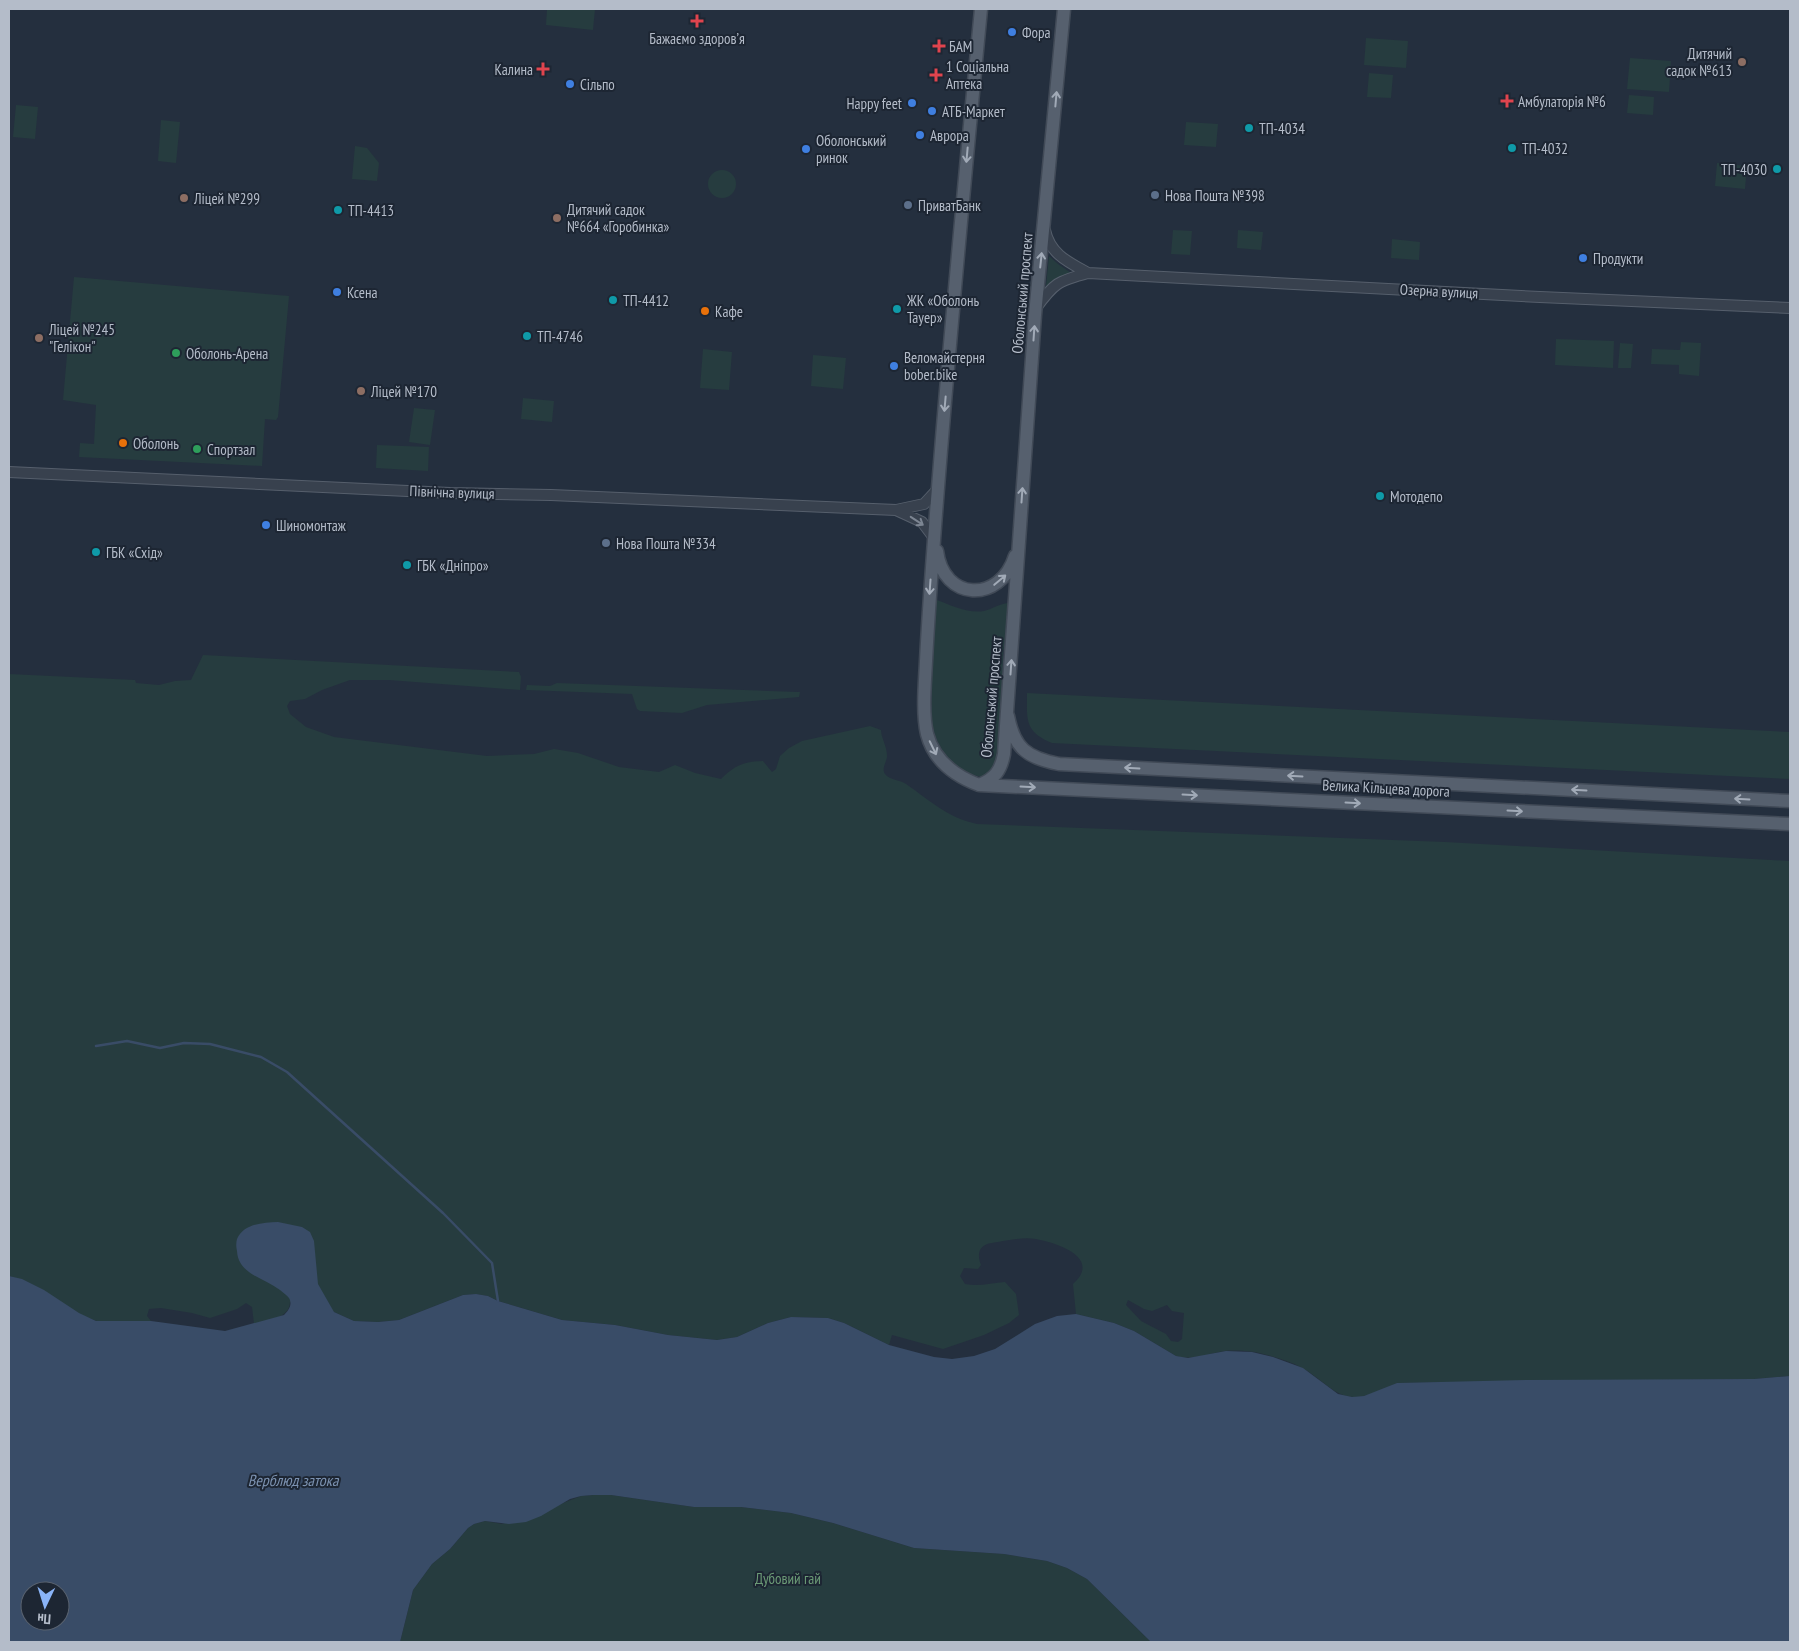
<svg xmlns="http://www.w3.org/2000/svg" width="1799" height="1651" font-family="'PT Sans Narrow',sans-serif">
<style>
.green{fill:#263c3f;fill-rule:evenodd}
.water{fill:#394c67;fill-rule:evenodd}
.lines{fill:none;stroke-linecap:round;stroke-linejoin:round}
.stream{stroke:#394c67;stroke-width:2.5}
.minor-casing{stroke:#565f6c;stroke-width:12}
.major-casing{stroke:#414a57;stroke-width:15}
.minor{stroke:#38414e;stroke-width:10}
.major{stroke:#56606e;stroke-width:12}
.oneway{stroke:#a1aab7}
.oneway2{stroke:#7c8592}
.health-dot{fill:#e0444e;stroke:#1d2633;stroke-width:2}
.shop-dot{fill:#3f7fe0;stroke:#1d2633;stroke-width:2}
.education-dot{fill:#8d6e63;stroke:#1d2633;stroke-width:2}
.culture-dot{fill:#0f9aa8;stroke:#1d2633;stroke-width:2}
.service-dot{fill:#5c6f8a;stroke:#1d2633;stroke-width:2}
.food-dot{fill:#e8710a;stroke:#1d2633;stroke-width:2}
.leisure-dot{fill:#2e9e5b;stroke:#1d2633;stroke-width:2}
.labels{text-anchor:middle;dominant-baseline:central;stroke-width:4;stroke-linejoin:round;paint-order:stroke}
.poi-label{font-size:15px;fill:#b4bcc9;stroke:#1d2633;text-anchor:start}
.street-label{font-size:15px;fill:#b4bcc9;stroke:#1d2633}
.park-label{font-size:15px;fill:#6b9a76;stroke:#1d2633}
.water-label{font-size:16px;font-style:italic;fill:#7c92b1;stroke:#1d2633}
</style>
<rect width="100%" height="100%" fill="#242f3e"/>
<path class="green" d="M547,9h48l-2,21 -47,-5z
M1366,38l42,3 -2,27 -42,-3z
M1630,58l41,3 -2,31 -42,-3z
M1369,73l24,2 -2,23 -24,-1z
M1629,95l25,2 -1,18 -26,-2z
M16,105l22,2 -3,32 -22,-2z
M161,120l19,2 -4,41 -18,-2z
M1186,122l32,2 -2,23 -32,-2z
M355,146l12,2 12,15 -2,18 -25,-2z
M1717,163l30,3 -2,23 -30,-3z
M708 184a14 14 0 1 1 28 0a14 14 0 1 1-28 0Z
M1173,230l19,1 -2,24 -19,-1z
M1238,230l25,2 -2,18 -24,-2z
M1392,239l28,3 -1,18 -28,-2z
M1049,256l9,8 13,9 -11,4 -14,9z
M74,277l215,19 -11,121 -2,3 -11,-1 -3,47 -183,-9 1,-14 14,1 2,-39 -33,-5z
M1556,339l58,2 -1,27 -58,-3z
M1681,342l20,1 -2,33 -20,-2v-9l-28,-1 1,-15 28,1z
M1620,343l13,1 -2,24h-13z
M703,349l29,3 -3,38 -29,-2z
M813,355l33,3 -3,31 -32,-3z
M523,398l31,3 -2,21 -31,-3z
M414,408l21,2 -5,35 -21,-3z
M377,445l52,2 -1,24 -52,-3z
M934,599c15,5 33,15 50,12 9,-2 16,-8 26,-8l-2,21 -5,29 -1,53 -5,59 -13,12c-20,-1 -38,-17 -46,-35 -4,-7 -5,-16 -7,-24z
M203,655l316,17 2,5 -1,13 -131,-10h-39l-28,10 -17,9 -15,2 -3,5 3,8 16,13 28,10 153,19 47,-2 20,-5 24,4 41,14 40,5 16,-7 20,8 26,6c13,-13 23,-18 42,-18l9,11 4,-3 4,-13 9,-8 13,-7 68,-15 11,4c0,8 6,16 6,26 0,6 -6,12 -2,18 4,6 16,6 21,10 25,17 40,33 71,40l468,18 345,19v515l-36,3 -357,4c-13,6 -28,14 -43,14 -20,0 -35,-21 -52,-29 -14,-8 -31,-12 -47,-16 -9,-1 -21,-2 -30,-1 -16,2 -33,10 -49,5l-42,-25 -20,-8 -38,-9 -3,-30c29,-26 -15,-41 -37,-45 -13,-2 -26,1 -38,3 -7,1 -14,1 -18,8 -2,5 -1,10 1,15l-3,4 -14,-1 -4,8 5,8c13,3 27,-1 40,-2l11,12 3,21 -10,8 -25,12 -41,14 -51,-14 -3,10 -45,-22 -16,-5 -37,-1 -23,6 -31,14 -20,3 -49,-5 -53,-10 -53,-5 -64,-19 -10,-5 -12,-2 -13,1 -64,25 -21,2 -24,-1 -20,-9 -44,-10c-1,17 -22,18 -36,22l-2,-17 -6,-4 -9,6 -27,9 -18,-5 -31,-5 -12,1 -2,7 4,5c-14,0 -44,4 -57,-1 -32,-11 -49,-36 -85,-44v-602l126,6 1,3 23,2 16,-4 16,-1zM1128,1300l16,9 8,2 15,-6 5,6 12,2 -2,26 -4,3 -7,-1 -5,-7 -25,-13 -15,-16z
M557,683l241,9h2l-1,5 -92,8 -25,8 -42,-2 -3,-2 -5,-15 -106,-4 1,-5 23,1z
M1027,693l763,39v47l-738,-36c-28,-11 -25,-24 -25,-50z
M593,1495h18l83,12h47l50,6 42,10 81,25 90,6 43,7 20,7 20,11 64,63h-751l13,-52 19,-26 18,-15 18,-21 6,-4 11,-3 17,3 56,-19 23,-9z"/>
<path class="water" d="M278,1222l24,5 8,5 4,9 4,43 16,28 20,9 24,1 21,-2 64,-25 13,-1 12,2 10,5 64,19 53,5 53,10 49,5 20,-3 31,-14 23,-6 37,1 16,5 45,22 45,12 18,2 22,-3 21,-7 40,-25 22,-8 19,-2 38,9 20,8 42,25 12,2 38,-7 26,1 21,5 30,11 35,26 14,3 12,-1 33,-13 128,-3 229,-1 36,-3v266h-639l-64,-63 -20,-11 -20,-7 -43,-7 -90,-6 -81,-25 -42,-10 -50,-6h-47l-83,-12h-18l-12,1 -11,3 -29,17 -15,6 -17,2 -24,-3 -11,3 -6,4 -18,21 -18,15 -19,26 -13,52h-391v-366l13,3 22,11 35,23 17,8h55l74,10 59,-16c4,-4 9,-10 5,-17 -2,-3 -6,-5 -9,-8 -16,-12 -42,-16 -43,-39 -1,-5 -1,-8 0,-12 7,-16 26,-16 41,-17zM30,1591h30v30h-30z"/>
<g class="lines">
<path class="stream" d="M96,1046l31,-5 33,7 24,-5 26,1 51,13 26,15 156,141 49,50 6,38"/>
<g class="minor-casing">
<path id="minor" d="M1045,230c5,24 23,32 43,43
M1036,308c18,-25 22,-27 52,-35l452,24 250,11
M9,472l441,21 101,2 345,15 28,-6 12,-13
M896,510l26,12 12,16"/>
</g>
<g class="major-casing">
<path id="major" d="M981,9c-17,177 -34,354 -47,531 -3,40 -6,81 -8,121 -1,22 -4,51 1,73 7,27 28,42 52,51l811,39
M937,551c6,50 63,53 78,5
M1008,716c6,32 19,42 51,48l731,37
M979,785c16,-6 22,-15 25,-31l31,-439 29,-306"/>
</g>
<use href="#minor" class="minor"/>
<use href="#major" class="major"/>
</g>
<defs><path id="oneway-shaft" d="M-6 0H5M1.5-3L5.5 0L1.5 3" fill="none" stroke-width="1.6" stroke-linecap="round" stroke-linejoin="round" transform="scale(1.25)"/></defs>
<g class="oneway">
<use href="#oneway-shaft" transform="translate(1056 99) rotate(-85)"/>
<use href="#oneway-shaft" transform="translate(967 155) rotate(95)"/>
<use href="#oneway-shaft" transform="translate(1041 260) rotate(-84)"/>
<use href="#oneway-shaft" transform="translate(1034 333) rotate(-86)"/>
<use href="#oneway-shaft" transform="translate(945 404) rotate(95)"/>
<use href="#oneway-shaft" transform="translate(1022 495) rotate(-86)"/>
<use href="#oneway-shaft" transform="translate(1000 580) rotate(-40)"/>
<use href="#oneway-shaft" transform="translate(930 587) rotate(94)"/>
<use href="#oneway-shaft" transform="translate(1011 667) rotate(-86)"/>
<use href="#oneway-shaft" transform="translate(933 748) rotate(64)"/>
<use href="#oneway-shaft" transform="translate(1132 768) rotate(-177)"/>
<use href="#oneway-shaft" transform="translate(1295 776) rotate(-177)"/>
<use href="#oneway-shaft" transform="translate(1028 787) rotate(3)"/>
<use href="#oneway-shaft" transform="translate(1579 790) rotate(-177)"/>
<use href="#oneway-shaft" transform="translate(1190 795) rotate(3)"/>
<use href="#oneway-shaft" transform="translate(1742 799) rotate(-177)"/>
<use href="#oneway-shaft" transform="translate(1353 803) rotate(3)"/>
<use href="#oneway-shaft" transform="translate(1515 811) rotate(3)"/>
</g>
<use class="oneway2" href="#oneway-shaft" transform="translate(917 521) rotate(33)"/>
<g class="health-dot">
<path d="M694.5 13.5h5v5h5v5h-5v5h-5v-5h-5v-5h5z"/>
<path d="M936.5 38.5h5v5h5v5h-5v5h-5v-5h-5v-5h5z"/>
<path d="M540.5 61.5h5v5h5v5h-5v5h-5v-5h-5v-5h5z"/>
<path d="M933.5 67.5h5v5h5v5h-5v5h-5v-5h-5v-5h5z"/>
<path d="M1504.5 93.5h5v5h5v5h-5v5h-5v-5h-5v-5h5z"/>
</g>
<g class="shop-dot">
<circle cx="1012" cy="32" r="5"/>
<circle cx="570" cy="84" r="5"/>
<circle cx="912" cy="103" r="5"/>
<circle cx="932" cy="111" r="5"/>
<circle cx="920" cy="135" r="5"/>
<circle cx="806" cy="149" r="5"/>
<circle cx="1583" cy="258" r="5"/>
<circle cx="337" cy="292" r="5"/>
<circle cx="894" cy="366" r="5"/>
<circle cx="266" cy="525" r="5"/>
</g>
<g class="education-dot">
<circle cx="1742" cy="62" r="5"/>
<circle cx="184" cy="198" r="5"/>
<circle cx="557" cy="218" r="5"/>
<circle cx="39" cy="338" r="5"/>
<circle cx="361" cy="391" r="5"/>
</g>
<g class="culture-dot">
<circle cx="1249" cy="128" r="5"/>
<circle cx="1512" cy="148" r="5"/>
<circle cx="1777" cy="169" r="5"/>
<circle cx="338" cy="210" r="5"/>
<circle cx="613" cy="300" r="5"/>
<circle cx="897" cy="309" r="5"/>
<circle cx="527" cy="336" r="5"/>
<circle cx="1380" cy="496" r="5"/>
<circle cx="96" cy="552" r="5"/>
<circle cx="407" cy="565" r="5"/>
</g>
<g class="service-dot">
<circle cx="1155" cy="195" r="5"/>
<circle cx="908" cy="205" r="5"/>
<circle cx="606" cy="543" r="5"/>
</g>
<g class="food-dot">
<circle cx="705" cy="311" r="5"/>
<circle cx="123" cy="443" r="5"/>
</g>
<g class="leisure-dot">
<circle cx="176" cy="353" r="5"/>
<circle cx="197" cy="449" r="5"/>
</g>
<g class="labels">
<g class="poi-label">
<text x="1022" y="32">Фора</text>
<text x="697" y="38" text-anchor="middle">Бажаємо здоровʼя</text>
<text x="949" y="46">БАМ</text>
<text x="1732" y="53" text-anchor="end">Дитячий<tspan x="1732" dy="17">садок №613</tspan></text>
<text x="946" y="66">1 Соціальна<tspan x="946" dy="17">Аптека</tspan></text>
<text x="533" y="69" text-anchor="end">Калина</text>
<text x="580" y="84">Сільпо</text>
<text x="1518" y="101">Амбулаторія №6</text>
<text x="902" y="103" text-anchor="end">Happy feet</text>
<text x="942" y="111">АТБ-Маркет</text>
<text x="1259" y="128">ТП-4034</text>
<text x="930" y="135">Аврора</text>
<text x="816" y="140">Оболонський<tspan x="816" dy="17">ринок</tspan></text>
<text x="1522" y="148">ТП-4032</text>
<text x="1767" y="169" text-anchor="end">ТП-4030</text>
<text x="1165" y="195">Нова Пошта №398</text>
<text x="194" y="198">Ліцей №299</text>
<text x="918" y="205">ПриватБанк</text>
<text x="567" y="209">Дитячий садок<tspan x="567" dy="17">№664 «Горобинка»</tspan></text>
<text x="348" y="210">ТП-4413</text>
<text x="1593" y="258">Продукти</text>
<text x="347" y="292">Ксена</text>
<text x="623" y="300">ТП-4412</text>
<text x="907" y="300">ЖК «Оболонь<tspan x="907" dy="17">Тауер»</tspan></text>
<text x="715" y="311">Кафе</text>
<text x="49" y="329">Ліцей №245<tspan x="49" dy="17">"Гелікон"</tspan></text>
<text x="537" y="336">ТП-4746</text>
<text x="186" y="353">Оболонь-Арена</text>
<text x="904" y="357">Веломайстерня<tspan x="904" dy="17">bober.bike</tspan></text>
<text x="371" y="391">Ліцей №170</text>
<text x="133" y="443">Оболонь</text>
<text x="207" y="449">Спортзал</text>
<text x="1390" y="496">Мотодепо</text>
<text x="276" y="525">Шиномонтаж</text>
<text x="616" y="543">Нова Пошта №334</text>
<text x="106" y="552">ГБК «Схід»</text>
<text x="417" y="565">ГБК «Дніпро»</text>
</g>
<g class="street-label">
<text transform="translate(1439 291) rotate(3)">Озерна вулиця</text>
<text transform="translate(1022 293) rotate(-85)">Оболонський проспект</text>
<text transform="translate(452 492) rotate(2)">Північна вулиця</text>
<text transform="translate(991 697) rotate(-85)">Оболонський проспект</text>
<text transform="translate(1386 788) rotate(3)">Велика Кільцева дорога</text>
</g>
<g class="park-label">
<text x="788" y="1578">Дубовий гай</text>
</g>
<g class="water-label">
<text x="293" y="1480">Верблюд затока</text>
</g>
</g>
<rect width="1799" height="1651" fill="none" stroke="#b4bcc9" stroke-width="20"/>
<g transform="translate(45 1606) rotate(184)"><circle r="24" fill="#1d2633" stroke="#59626f"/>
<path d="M0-4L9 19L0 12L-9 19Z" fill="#8ab4f8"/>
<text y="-8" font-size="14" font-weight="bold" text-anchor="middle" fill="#b4bcc9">Пн</text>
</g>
</svg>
